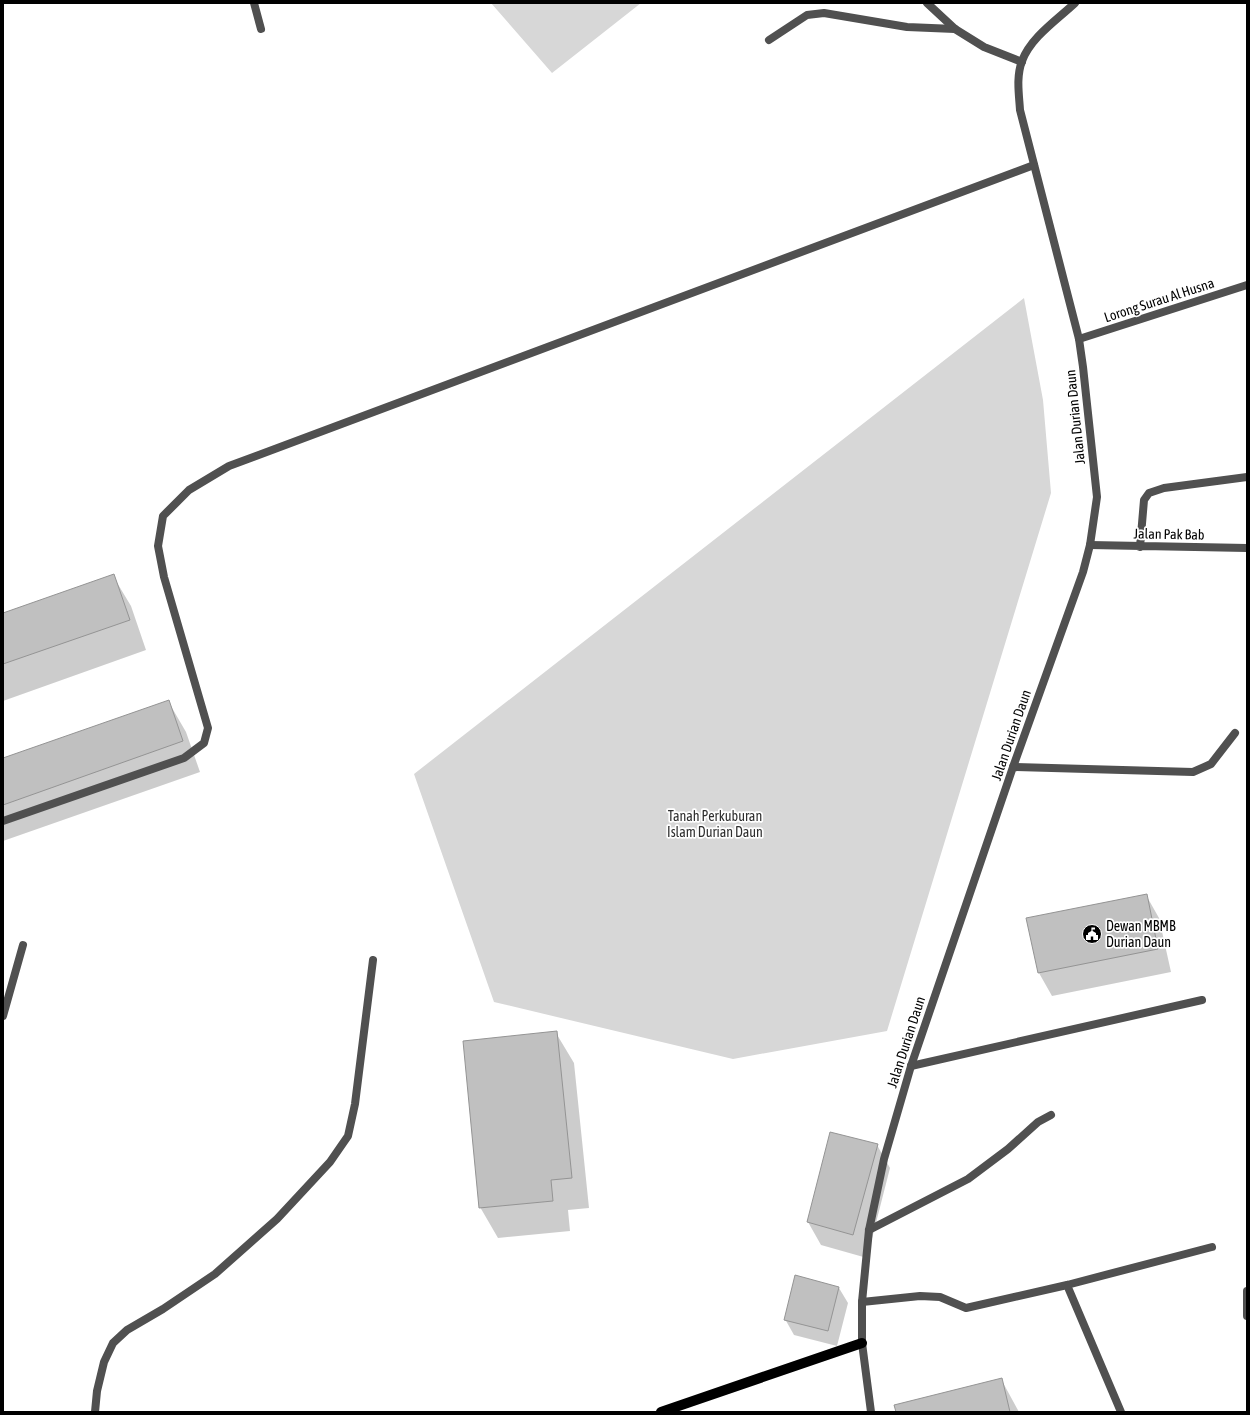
<svg xmlns="http://www.w3.org/2000/svg" width="1250" height="1415" font-family="'Asap Condensed',sans-serif">
<style>
.green{fill:#d7d7d7}
.shadow{fill:#0003}
.building{fill:#c0c0c0;stroke:#949494}
.lines{fill:none;stroke-linecap:round;stroke-linejoin:round}
.service{stroke:#505050;stroke-width:8}
.minor{stroke:#505050;stroke-width:8}
.tertiary{stroke:#505050;stroke-width:8}
.primary{stroke:#000;stroke-width:10}
.labels{text-anchor:middle;dominant-baseline:central;stroke-width:3.5;stroke-linejoin:round;paint-order:stroke}
.street-label{font-size:14px;fill:#000;stroke:#fff}
.park-label{font-size:14px;fill:#2e2e2e;stroke:#fff}
.poi-label{font-size:14px;fill:#000;stroke:#fff;text-anchor:start}
</style>
<rect width="100%" height="100%" fill="#fff"/>
<path class="green" d="M491,3h150l-89,70z
M1024,298l19,102 8,93 -164,538 -154,28 -239,-57 -80,-228z"/>
<path class="shadow" d="M113,576l18,30 15,44 -143,51v-87z
M168,701l18,31 14,40 -197,69v-82z
M1146,895l13,23 12,54 -119,24 -13,-23z
M556,1033l18,30 15,145 -21,2 2,21 -72,7 -18,-31z
M877,1145l13,23 -23,90 -46,-13 -13,-23z
M839,1288l9,15 -11,43 -43,-11 -9,-16z
M1001,1379l18,33h-122z"/>
<path class="building" d="M114,574l16,46 -127,44v-51z
M169,700l14,41 -180,64v-47z
M1147,894l11,55 -120,24 -12,-55z
M557,1031l15,147 -21,2 2,21 -74,7 -16,-167z
M830,1132l48,12 -25,91 -46,-13z
M795,1275l44,12 -11,44 -44,-11z
M1002,1378l8,34h-114l-2,-7z"/>
<g class="lines">
<path class="service" d="M254,3l7,26
M769,40l38,-25 17,-2 83,14 48,2
M1013,767l180,5 18,-8 24,-31
M911,1066l291,-66
M869,1230l99,-51 40,-30 30,-27 13,-7
M1247,1291v25"/>
<path class="minor" d="M927,3l28,26 29,18 38,15
M1079,339l168,-54
M1090,545l157,3
M1140,547l4,-47 5,-7 15,-5 83,-11
M3,821l181,-63 20,-15 4,-15 -44,-151 -6,-31 5,-30 26,-26 40,-24 805,-301
M3,1016l20,-71
M1067,1285l54,127
M862,1302l58,-6 20,1 26,11 101,-23 145,-38
M95,1412l2,-21 7,-29 9,-19 14,-13 36,-21 52,-35 62,-55 53,-57 18,-26 7,-32 18,-144"/>
<path class="tertiary" d="M871,1412l-9,-69v-41l7,-72 15,-71 27,-93 102,-299 70,-195 7,-27 7,-48 -14,-130 -4,-28 -59,-229c-1,-16 -4,-33 2,-49 9,-24 35,-41 53,-58"/>
<path class="primary" d="M661,1412l201,-69"/>
</g>
<defs>
<g id="civic-disc" transform="scale(1)"><circle r="9.5" fill="#000" stroke="#fff"/><path d="M-.6-6.5H3V-4.5H.6V-3L4-1V1h2V6H-6V1h2V-1L-.6-3ZM-1.2 2.5V6h2.4V2.5Z" fill="#fff"/></g>
</defs>
<g fill-rule="evenodd">
<use href="#civic-disc" x="1092" y="934"/>
</g>
<g class="labels">
<g class="street-label">
<text transform="translate(1159 300) rotate(-18)">Lorong Surau Al Husna</text>
<text transform="translate(1075 417) rotate(-96)">Jalan Durian Daun</text>
<text transform="translate(1169 534) rotate(1)">Jalan Pak Bab</text>
<text transform="translate(1011 735) rotate(-71)">Jalan Durian Daun</text>
<text transform="translate(906 1042) rotate(-72)">Jalan Durian Daun</text>
</g>
<g class="park-label">
<text x="715" y="816">Tanah Perkuburan<tspan x="715" dy="16">Islam Durian Daun</tspan></text>
</g>
<g class="poi-label">
<text x="1106" y="926">Dewan MBMB<tspan x="1106" dy="16">Durian Daun</tspan></text>
</g>
</g>
<rect width="1250" height="1415" fill="none" stroke="#000000" stroke-width="8"/>
</svg>
